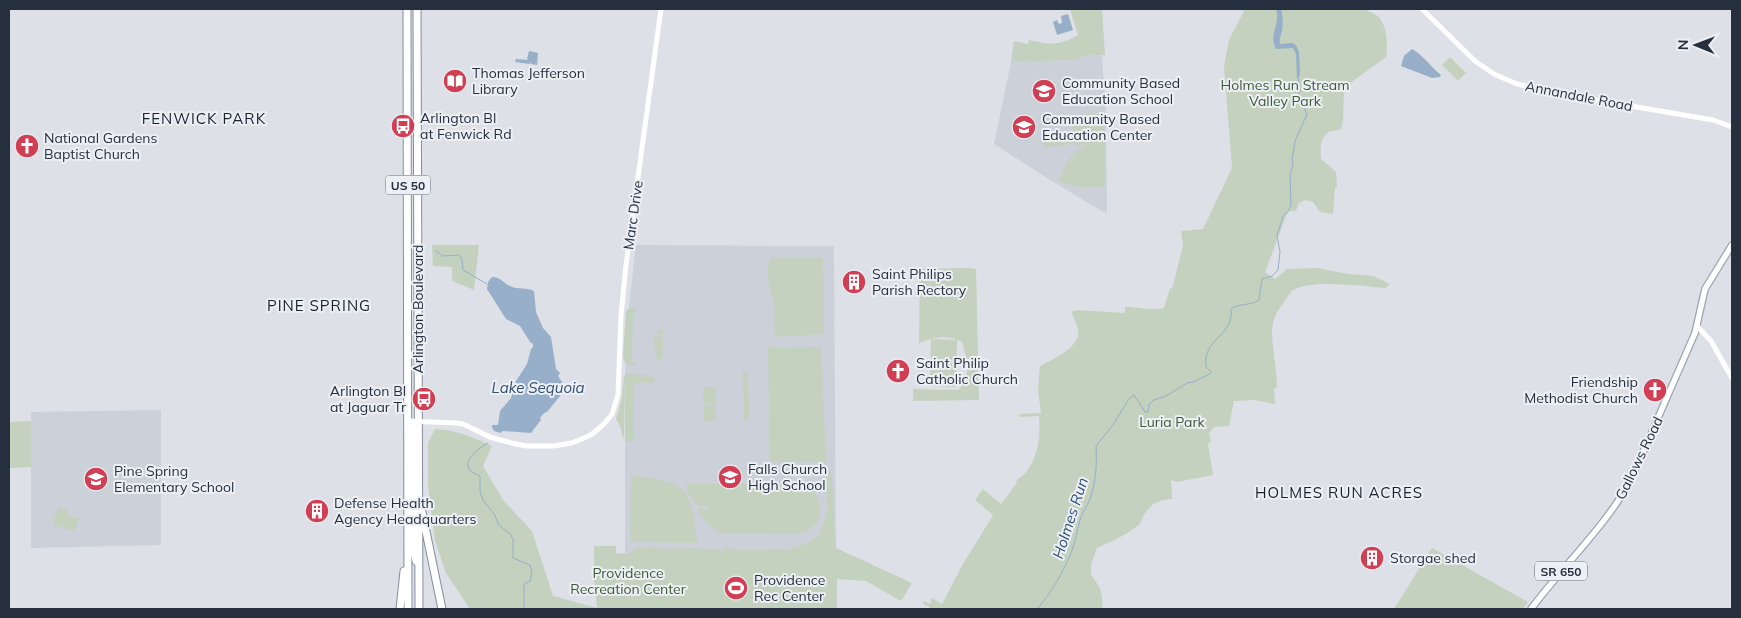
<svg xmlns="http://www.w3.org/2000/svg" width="1741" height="618" font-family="Mulish,sans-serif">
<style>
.built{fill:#cbd0d9}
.green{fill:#c3d1be}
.water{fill:#97afc8}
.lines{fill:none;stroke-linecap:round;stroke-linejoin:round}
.stream{stroke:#97afc8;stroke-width:1}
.primary-casing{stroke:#9ca5b3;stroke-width:8}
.highway-casing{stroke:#848e9e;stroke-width:9}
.secondary{stroke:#fff;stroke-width:5}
.primary{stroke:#fff;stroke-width:5.5}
.highway{stroke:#fff;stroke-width:7}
.labels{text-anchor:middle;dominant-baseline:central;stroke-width:4;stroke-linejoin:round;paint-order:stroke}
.shield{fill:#ecf0f5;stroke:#616975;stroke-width:1}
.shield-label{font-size:12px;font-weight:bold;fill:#262f3e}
.poi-label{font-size:14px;fill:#262f3e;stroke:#ecf0f5;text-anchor:start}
.park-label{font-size:14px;fill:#3b5a33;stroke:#ecf0f5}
.street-label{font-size:14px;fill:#262f3e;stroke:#ecf0f5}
.neighbourhood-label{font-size:15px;letter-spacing:1px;fill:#19202e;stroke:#ecf0f5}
.water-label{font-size:15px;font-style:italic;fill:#304e72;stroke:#ecf0f5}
</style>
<rect width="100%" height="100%" fill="#dde1e7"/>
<path class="built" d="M1102,55l4,60 1,98 -7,-3 -53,-32 -53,-34 17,-82 67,-2 5,-4z
M636,245l198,1 2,312 -211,-4v-173l2,-58z
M161,410v135l-130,3v-136z"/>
<path class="green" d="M1070,9h32l3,46 -22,1 -5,4 -67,2 3,-21 14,3 1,-4c21,5 29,6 49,-5z
M1243,9h121c5,3 14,5 17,11 6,10 7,25 5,37l-40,29c-5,14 0,29 -5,43 -4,2 -8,1 -12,3 -9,5 -9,18 -8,27l15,13 1,15h-2l-2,27 -13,-2 -7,-10 -7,-2 -7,3 -3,8h-8l-23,61 10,7 12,-10 31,-1 30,6 25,2 17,8 -5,4c-22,-2 -73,-9 -92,2 -3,2 -7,9 -9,12 -7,9 -11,16 -12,28 0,19 5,38 5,57l-3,2 1,15 -21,-4 -20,1 -5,25 -15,1 -5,6 2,9 -3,2 5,31 -36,7 -6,-2 1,19c-15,1 -22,5 -29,18 -2,4 -3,8 -7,10 -12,9 -25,15 -39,21l-6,17v10c12,16 10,15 12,34h-174l1,-2 -7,-3 1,-3 6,3 2,-6 10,6 21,-40 29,-47 1,-2 -18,-15 8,-11 18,15 15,-20 1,-4c3,-3 7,-5 9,-8 12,-14 15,-39 13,-56l-19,1v-3l21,-1 -3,-23 2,-24c13,-7 33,-15 38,-30 2,-7 -4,-18 -7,-24l6,-2 48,3v-6c12,0 30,4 39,1l6,-20 2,1 11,-43 -2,-15 22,-2 29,-61 -8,-102 5,-26 15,-29z
M1450,57l16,16 -8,8 -16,-16z
M1086,114h16l2,3 1,67 -2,3h-24l-20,-6c6,-16 11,-28 28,-36h-12l-4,-28z
M1071,132l2,12 -29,4 -1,-11z
M432,245h47l-5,45 -22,-9v-14l-19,-1z
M772,257l51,1 1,76 -49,3c-1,-11 0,-22 -1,-33 -2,-16 -12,-31 -2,-47z
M968,268l8,1 3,131 -66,1v-12l45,1c14,-12 9,-32 4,-48 -14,-8 -28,-5 -43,1l1,-74z
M630,308l6,1v3l-3,1 -1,49 4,1 -3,3 -8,-3 -2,-7 3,-45z
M663,329v30h-7l-3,-26h2v4h4v-4h-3v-2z
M931,339l26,1 -1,47 -26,-1z
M768,347l7,1 46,-1 5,115h-56z
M743,370l5,3 1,45 -3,2 -2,-1z
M628,373h5l2,2h16l4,5 -3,3h-18v56l-3,3h-5l-1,-3 -1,-63z
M624,376v59l-1,4 -2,-11 -5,-9 6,-21z
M703,387h13l-1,17 -12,-1z
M704,405h12l-1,16h-12z
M31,421v46l-22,1v-46z
M435,429c21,1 38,8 57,17l-9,20 20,34 29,31 21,65 44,12 -3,-28v-34h22v7l13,1 8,-6 22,-1 1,2 38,-1 2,2 17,-1 3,3 8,-4 7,2h30l15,-1 5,2 18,-6 17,-10 8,-25 -2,-29 5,-13 5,80 76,35 -11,18 -35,-20 -29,-2v30h-367l-24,-36 -11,-32 -7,-56v-42z
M631,476c55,4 62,13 66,67l-65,-1 -2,-2z
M824,483v5h-13c16,20 11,42 -16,46l-71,-1 8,2c-17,-1 -28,-13 -35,-27l11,1 1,-8 -2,5 -10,-1 -9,-12 -2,-9z
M58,507l8,2 3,7 10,3 -5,12 -21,-6z
M1432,548l96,54 -5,7h-129z"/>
<path class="water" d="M1276,9h5c2,7 2,15 1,22 -1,5 -3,7 -2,13l12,-1 4,2 3,7 1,23 -3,4 -1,-25 -3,-6 -17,1c-8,-15 5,-24 0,-40z
M1068,14l5,16 -16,5 -4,-13 4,-2 2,4 3,-1 -1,-7z
M1412,49c11,6 19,18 29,26l-1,2 -8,1 -31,-12 3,-10z
M529,51l9,2 -1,12 -6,-1v-3l-1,3 -15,-2 1,-3 13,1 -2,-1z
M492,277c9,0 11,6 18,9 8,4 16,1 24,5l2,21 7,16 8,9 5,32 4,4 -2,3 6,9 1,5 -18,22 -3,1 -4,5 1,2 -10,13 -28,-2 -3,2 -6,-2 -2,-4v-2h6l2,-14 11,-13 5,-17 11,-17 4,-15 2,-2v-3l-3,-2 -10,-16 -14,-7 -19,-30 1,-7z"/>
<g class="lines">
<path class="stream" d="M436,251l7,5 16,-1 3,4 1,11 24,14
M488,443c-14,8 -33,24 -8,33v16l3,8 11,14 5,11 11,9 3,5v19l17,7 2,8 -2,8 -6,3v25
M1037,609c14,-16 26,-36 34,-56 4,-10 6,-22 9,-33 2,-7 7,-14 10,-21 6,-17 7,-35 6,-53l16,-20 17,-27 5,-4 11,17h3l1,-8 5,-4 12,-4 21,-13 6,-1 17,-8 1,-2 -5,-5c-4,-29 28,-30 25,-58 8,-6 19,-3 28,-9l3,-21 10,-3 6,-6 2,-18 -3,-16 6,-20 5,-4 3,-7 -1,-31 3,-9 -1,-5 3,-19 12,-27 -9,-18 2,-6 -2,-13"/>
<g class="primary-casing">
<path id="primary" d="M1531,609c32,-43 72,-80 99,-127l65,-149 10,-44 27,-44"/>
</g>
<g class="highway-casing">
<path id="highway" d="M407,9l1,600
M417,9l2,600
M408,421l5,5 1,125 2,10
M422,512l20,97
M400,609l4,-38"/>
</g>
<path class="secondary" d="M1422,9l53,52 19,13 23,10 38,9 158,27 19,7
M1697,326l14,15 21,37
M408,421l47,2 8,1 27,13 21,6 16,3h26l19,-3 19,-8 13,-11 8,-10 6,-19 3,-79 5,-51 35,-256"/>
<use href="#primary" class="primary"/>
<use href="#highway" class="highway"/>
</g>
<defs>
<g id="library-disc" transform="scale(1.25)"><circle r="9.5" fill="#d03f54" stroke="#ecf0f5"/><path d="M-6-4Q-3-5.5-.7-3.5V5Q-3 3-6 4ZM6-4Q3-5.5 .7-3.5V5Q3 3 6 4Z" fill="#fff"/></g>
<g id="school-disc" transform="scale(1.25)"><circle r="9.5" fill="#d03f54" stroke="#ecf0f5"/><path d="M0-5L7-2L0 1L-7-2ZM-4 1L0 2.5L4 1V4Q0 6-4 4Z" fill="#fff"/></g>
<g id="bus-disc" transform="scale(1.25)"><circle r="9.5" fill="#d03f54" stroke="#ecf0f5"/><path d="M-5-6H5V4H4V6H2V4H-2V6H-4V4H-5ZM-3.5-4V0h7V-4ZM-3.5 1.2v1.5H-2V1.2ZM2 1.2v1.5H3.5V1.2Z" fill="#fff"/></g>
<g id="church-disc" transform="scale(1.25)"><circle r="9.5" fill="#d03f54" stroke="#ecf0f5"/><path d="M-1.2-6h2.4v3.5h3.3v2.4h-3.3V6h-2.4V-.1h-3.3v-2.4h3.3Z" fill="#fff"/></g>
<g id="building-disc" transform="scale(1.25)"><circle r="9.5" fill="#d03f54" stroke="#ecf0f5"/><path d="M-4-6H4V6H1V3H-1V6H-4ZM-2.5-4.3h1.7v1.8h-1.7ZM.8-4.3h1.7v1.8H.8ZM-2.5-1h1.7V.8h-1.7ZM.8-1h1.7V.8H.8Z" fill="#fff"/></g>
<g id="stadium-disc" transform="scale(1.25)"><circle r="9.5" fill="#d03f54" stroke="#ecf0f5"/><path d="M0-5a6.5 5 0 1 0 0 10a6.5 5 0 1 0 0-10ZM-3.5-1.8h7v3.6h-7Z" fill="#fff"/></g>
</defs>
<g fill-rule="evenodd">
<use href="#library-disc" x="455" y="81"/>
<use href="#school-disc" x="1044" y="91"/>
<use href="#bus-disc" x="403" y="126"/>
<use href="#school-disc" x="1024" y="127"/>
<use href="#church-disc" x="27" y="146"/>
<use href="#building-disc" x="854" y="282"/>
<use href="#church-disc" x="898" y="371"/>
<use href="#church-disc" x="1655" y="390"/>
<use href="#bus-disc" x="424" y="399"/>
<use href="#school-disc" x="730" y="477"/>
<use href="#school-disc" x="96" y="479"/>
<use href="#building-disc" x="317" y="511"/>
<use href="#building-disc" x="1372" y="558"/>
<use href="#stadium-disc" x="736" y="588"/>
</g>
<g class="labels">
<g class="shield">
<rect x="385.5" y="175.5" width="45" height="19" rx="4"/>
<rect x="1535" y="561.5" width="52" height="19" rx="4"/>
</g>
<g class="shield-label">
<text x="408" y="185">US 50</text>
<text x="1561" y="571">SR 650</text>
</g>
<g class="poi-label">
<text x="472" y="73">Thomas Jefferson<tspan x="472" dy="16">Library</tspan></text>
<text x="1062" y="83">Community Based<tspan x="1062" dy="16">Education School</tspan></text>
<text x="420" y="118">Arlington Bl<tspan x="420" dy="16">at Fenwick Rd</tspan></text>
<text x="1042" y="119">Community Based<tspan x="1042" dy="16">Education Center</tspan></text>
<text x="44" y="138">National Gardens<tspan x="44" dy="16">Baptist Church</tspan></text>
<text x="872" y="274">Saint Philips<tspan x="872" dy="16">Parish Rectory</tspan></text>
<text x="916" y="363">Saint Philip<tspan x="916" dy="16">Catholic Church</tspan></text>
<text x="1638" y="382" text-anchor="end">Friendship<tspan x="1638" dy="16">Methodist Church</tspan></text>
<text x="406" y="391" text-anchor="end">Arlington Bl<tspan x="406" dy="16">at Jaguar Tr</tspan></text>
<text x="748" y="469">Falls Church<tspan x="748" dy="16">High School</tspan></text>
<text x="114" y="471">Pine Spring<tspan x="114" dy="16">Elementary School</tspan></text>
<text x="334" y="503">Defense Health<tspan x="334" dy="16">Agency Headquarters</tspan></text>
<text x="1390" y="558">Storgae shed</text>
<text x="754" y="580">Providence<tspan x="754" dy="16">Rec Center</tspan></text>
</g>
<g class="park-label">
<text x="1285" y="85">Holmes Run Stream<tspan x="1285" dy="16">Valley Park</tspan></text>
<text x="1172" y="422">Luria Park</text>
<text x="628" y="573">Providence<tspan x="628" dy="16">Recreation Center</tspan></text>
</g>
<g class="street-label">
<text transform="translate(1579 96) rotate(11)">Annandale Road</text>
<text transform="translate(633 215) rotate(-82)">Marc Drive</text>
<text transform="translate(418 309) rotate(-90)">Arlington Boulevard</text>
<text transform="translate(1639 458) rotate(-64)">Gallows Road</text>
</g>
<g class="neighbourhood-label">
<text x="204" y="118">FENWICK PARK</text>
<text x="319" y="305">PINE SPRING</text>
<text x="1339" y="492">HOLMES RUN ACRES</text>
</g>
<g class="water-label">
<text x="538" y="387">Lake Sequoia</text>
<text transform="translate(1070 518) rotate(-72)">Holmes Run</text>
</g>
</g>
<rect width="1741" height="618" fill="none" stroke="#262f3e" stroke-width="20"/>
<g transform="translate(1696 45) rotate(271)" stroke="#ecf0f5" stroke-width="4" paint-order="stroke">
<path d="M0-4L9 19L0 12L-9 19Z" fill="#262f3e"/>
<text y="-8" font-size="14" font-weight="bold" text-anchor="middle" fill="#262f3e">N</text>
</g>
</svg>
